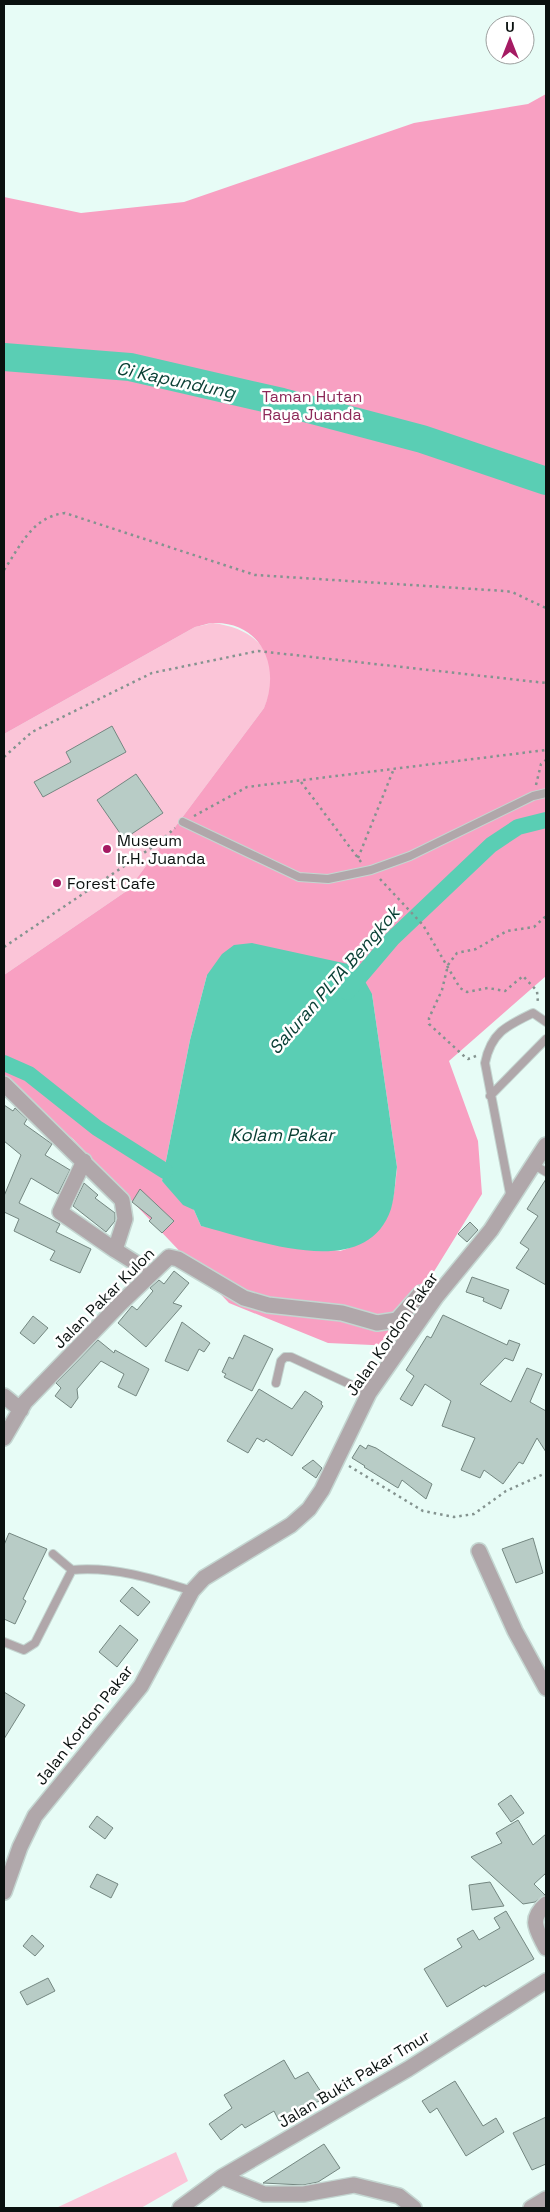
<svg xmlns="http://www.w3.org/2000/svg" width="550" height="2212" font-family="'Space Grotesk',sans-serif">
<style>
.green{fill:#fbc5d8}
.forest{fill:#f8a0c2;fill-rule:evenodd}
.water{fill:#5aceb4}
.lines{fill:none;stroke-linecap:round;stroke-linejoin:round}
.canal{stroke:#5aceb4;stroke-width:16}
.river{stroke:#5aceb4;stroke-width:28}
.building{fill:#b8ccc6;stroke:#748781}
.service-casing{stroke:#c4d6d1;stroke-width:10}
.minor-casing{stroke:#c4d6d1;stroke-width:18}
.path{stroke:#84938f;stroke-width:2.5;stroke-dasharray:2.5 4;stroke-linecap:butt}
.service{stroke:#b0a7aa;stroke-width:8}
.minor{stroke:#b0a7aa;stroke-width:15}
.poi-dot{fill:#a51b63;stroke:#fff;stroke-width:2}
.labels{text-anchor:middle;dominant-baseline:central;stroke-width:5;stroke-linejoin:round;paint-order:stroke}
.park-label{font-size:16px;fill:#8d2959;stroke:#fff}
.poi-label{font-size:16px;fill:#0a110f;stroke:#fff;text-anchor:start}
.street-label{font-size:16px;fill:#0a110f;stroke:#fff}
.water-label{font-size:18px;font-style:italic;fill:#0a4035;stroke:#fff}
</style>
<rect width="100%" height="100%" fill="#e7fcf6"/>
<path class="green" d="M213,623c48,6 72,38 51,85l-136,182 -124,85v-241l191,-107z
M176,2152l12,29 -47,27h-85z"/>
<path class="forest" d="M546,94v882l-97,85 29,80 4,53 -52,84 -36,68 -66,-3 -99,-40 -156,-164 -62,-50 -7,-2v-112l124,-85 136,-182c17,-40 -2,-86 -50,-85 -7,0 -13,3 -19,4l-191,107v-537l77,16 103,-11 230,-79 114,-19zM207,975l165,19 25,173c-4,46 -9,70 -57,84l-139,-25 -7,-16 -32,-29 28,-141z"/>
<path class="water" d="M252,943l96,21 13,10 11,20 25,173c-2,14 -2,28 -6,42 -25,75 -137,30 -190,17l-7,-16 -11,-5 -21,-24 28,-141 17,-65 15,-21 12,-9z"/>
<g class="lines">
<path class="canal" d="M347,992l45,-53 99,-94 27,-18 28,-7
M4,1063l25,11 68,54 68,43"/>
<path class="river" d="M4,357l126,10 152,35 140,37 124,42"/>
</g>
<path class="building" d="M112,726l14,26 -83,45 -9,-15 37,-20 -5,-10z
M136,774l27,39 -39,26 -27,-39z
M4,1105l9,6 2,-3 12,11 -3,5 28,20 -7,11 25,15 -12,24 -27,-16 -12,25 41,21 -4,8 35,17 -11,24 -30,-13 5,-9 -41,-20 5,-12 -15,-7v-16l17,-41 -17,-14z
M546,1179v106l-30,-17 13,-19 -9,-6 18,-27 -11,-7z
M84,1183l14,12 -3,3 20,15v8l-9,11 -33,-26z
M140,1189l34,32 -12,12 -13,-12 3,-3 -20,-16z
M470,1222l8,8 -11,12 -9,-8z
M174,1271l15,12 -16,20 9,3 -36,41 -28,-24 14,-17 5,4 16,-19 -3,-3 9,-8 5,4z
M472,1277l37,13 -8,19 -18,-8 1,-3 -18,-6z
M443,1315l64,30 2,-5 11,4 -7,17 -8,-3 -25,26 31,18 16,-34 15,6 -12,28 16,9v41l-9,-14 -14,26 -4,-2 -16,22 -19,-14 -4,8 -19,-8 14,-32 -33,-12 9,-25 -26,-17 -13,22 -12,-7 14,-23 -8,-6 21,-34 4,2z
M33,1316l15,12 -14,16 -14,-11z
M182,1322l28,21 -6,9 -5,-3 -11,22 -23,-10z
M244,1335l29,14 -21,42 -28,-14 2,-3 -4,-2 7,-15 4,2z
M98,1340l16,13 1,-3 34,19 -13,27 -18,-9 6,-13 -23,-13 -24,28 1,9 -7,10 -16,-12 6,-8 -5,-5z
M259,1389l33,20 13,-18 17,11 -1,2 2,2 -31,50 -26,-17 -2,3 -7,-4 -9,15 -21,-12z
M360,1445l6,4 2,-4 8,3 56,36 -6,15 -24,-19 -4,8 -34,-21 1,-1 -13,-8z
M313,1460l9,8 -6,10 -14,-10z
M9,1533l38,16 -24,50 3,2 -11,23 -11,-5v-74z
M533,1538l10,35 -27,10 -14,-34z
M132,1587l18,15 -12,14 -18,-15z
M120,1625l18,15 -21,27 -18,-15z
M4,1692l21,13 -21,34z
M511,1795l13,18 -13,9 -13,-18z
M97,1816l16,12 -8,11 -16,-12z
M518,1820l15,25 13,-11v39l-12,11 11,11 -10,7 -12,2 -52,-47 31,-14 -6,-10z
M97,1874l21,10 -7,14 -21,-11z
M490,1882l14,24 -32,4 -3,-25z
M506,1911l28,48 -49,28 -1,-2 -37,22 -23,-38 38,-22 -5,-8 16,-9 6,10 21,-12 -6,-10z
M32,1935l12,11 -9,10 -12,-10z
M48,1978l7,13 -28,14 -7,-13z
M284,2060l11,19 13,-7 17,26 -46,23 -5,-10 -29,17 -3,-4 -21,16 -12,-16 23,-16 -8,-13z
M455,2081l28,45 13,-8 8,14 -38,24 -29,-48 -7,5 -8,-12z
M546,2117v47l-14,6 -19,-37z
M324,2144l16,24 -22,14 -15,3 -40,-2z"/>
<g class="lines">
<g class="service-casing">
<path id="service" d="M183,822l116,55 29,2 43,-9 39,-14 123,-60 13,-3
M490,1096l56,-57
M534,1165l12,7
M511,1199l-26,-136c6,-30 21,-37 48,-50l13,9
M276,1383l5,-22 4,-4h6l78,36
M53,1554l19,16c41,-4 82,9 120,21
M4,1642l20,8 11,-7 37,-73"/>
</g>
<g class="minor-casing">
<path id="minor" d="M4,1084l118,116 3,19 -10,31 24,15
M84,1161l-24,51 55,38
M4,1396l17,14
M4,1438l21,-36 96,-99 48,-46 9,2 66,39 24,7 74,8 35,10 20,-3 24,-27 15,4
M479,1551l36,80 31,57
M4,1892l16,-45 15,-31 106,-130 51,-95 12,-13 87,-53 18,-16 13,-19 47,-97 67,-96 55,-67 55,-85
M546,1904c-18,16 -9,26 0,44
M222,2177l42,17h40l50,-9 45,11 15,12
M180,2208l42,-31 186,-108 138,-88
M531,2208l15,-9"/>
</g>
<path class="path" d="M4,570c17,-25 28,-53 61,-57l190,62 250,16 7,1 34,16
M4,757l28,-25 120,-59 106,-22 288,32
M301,782l60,80
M536,785l5,-21 5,-4
M194,816l53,-29 299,-37
M358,858l35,-87
M380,879l43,46 37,63 7,4 21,-4 17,3 18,-15 14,15 1,12
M4,947l153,-103 18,-16
M476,1056l-8,3 -3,-2 -36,-33v-6l13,-28 6,-25 9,-12 19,-4 31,-18 27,-4 12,-11
M349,1466l74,45 31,6 20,-3 32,-23 40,-18"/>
<use href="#service" class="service"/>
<use href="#minor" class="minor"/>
</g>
<g class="poi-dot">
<circle cx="107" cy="849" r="5"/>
<circle cx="57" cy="883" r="5"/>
</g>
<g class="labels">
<g class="park-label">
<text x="312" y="396">Taman Hutan<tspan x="312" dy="18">Raya Juanda</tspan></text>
</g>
<g class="poi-label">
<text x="117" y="840">Museum<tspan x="117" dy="18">Ir.H. Juanda</tspan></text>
<text x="67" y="883">Forest Cafe</text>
</g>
<g class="street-label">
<text transform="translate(104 1298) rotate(-45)">Jalan Pakar Kulon</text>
<text transform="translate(392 1334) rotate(-55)">Jalan Kordon Pakar</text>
<text transform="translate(84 1725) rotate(-52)">Jalan Kordon Pakar</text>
<text transform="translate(354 2079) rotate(-31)">Jalan Bukit Pakar Tmur</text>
</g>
<g class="water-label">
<text transform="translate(176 380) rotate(12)">Ci Kapundung</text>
<text transform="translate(334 980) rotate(-49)">Saluran PLTA Bengkok</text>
<text x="282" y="1134">Kolam Pakar</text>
</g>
</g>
<rect width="550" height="2212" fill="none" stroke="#0a110f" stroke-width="10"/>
<g transform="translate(510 40)"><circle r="24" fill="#ffffff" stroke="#9da09f"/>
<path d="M0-4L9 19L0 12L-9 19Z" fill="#a51b63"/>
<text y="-8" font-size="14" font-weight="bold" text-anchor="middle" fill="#0a110f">U</text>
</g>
</svg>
